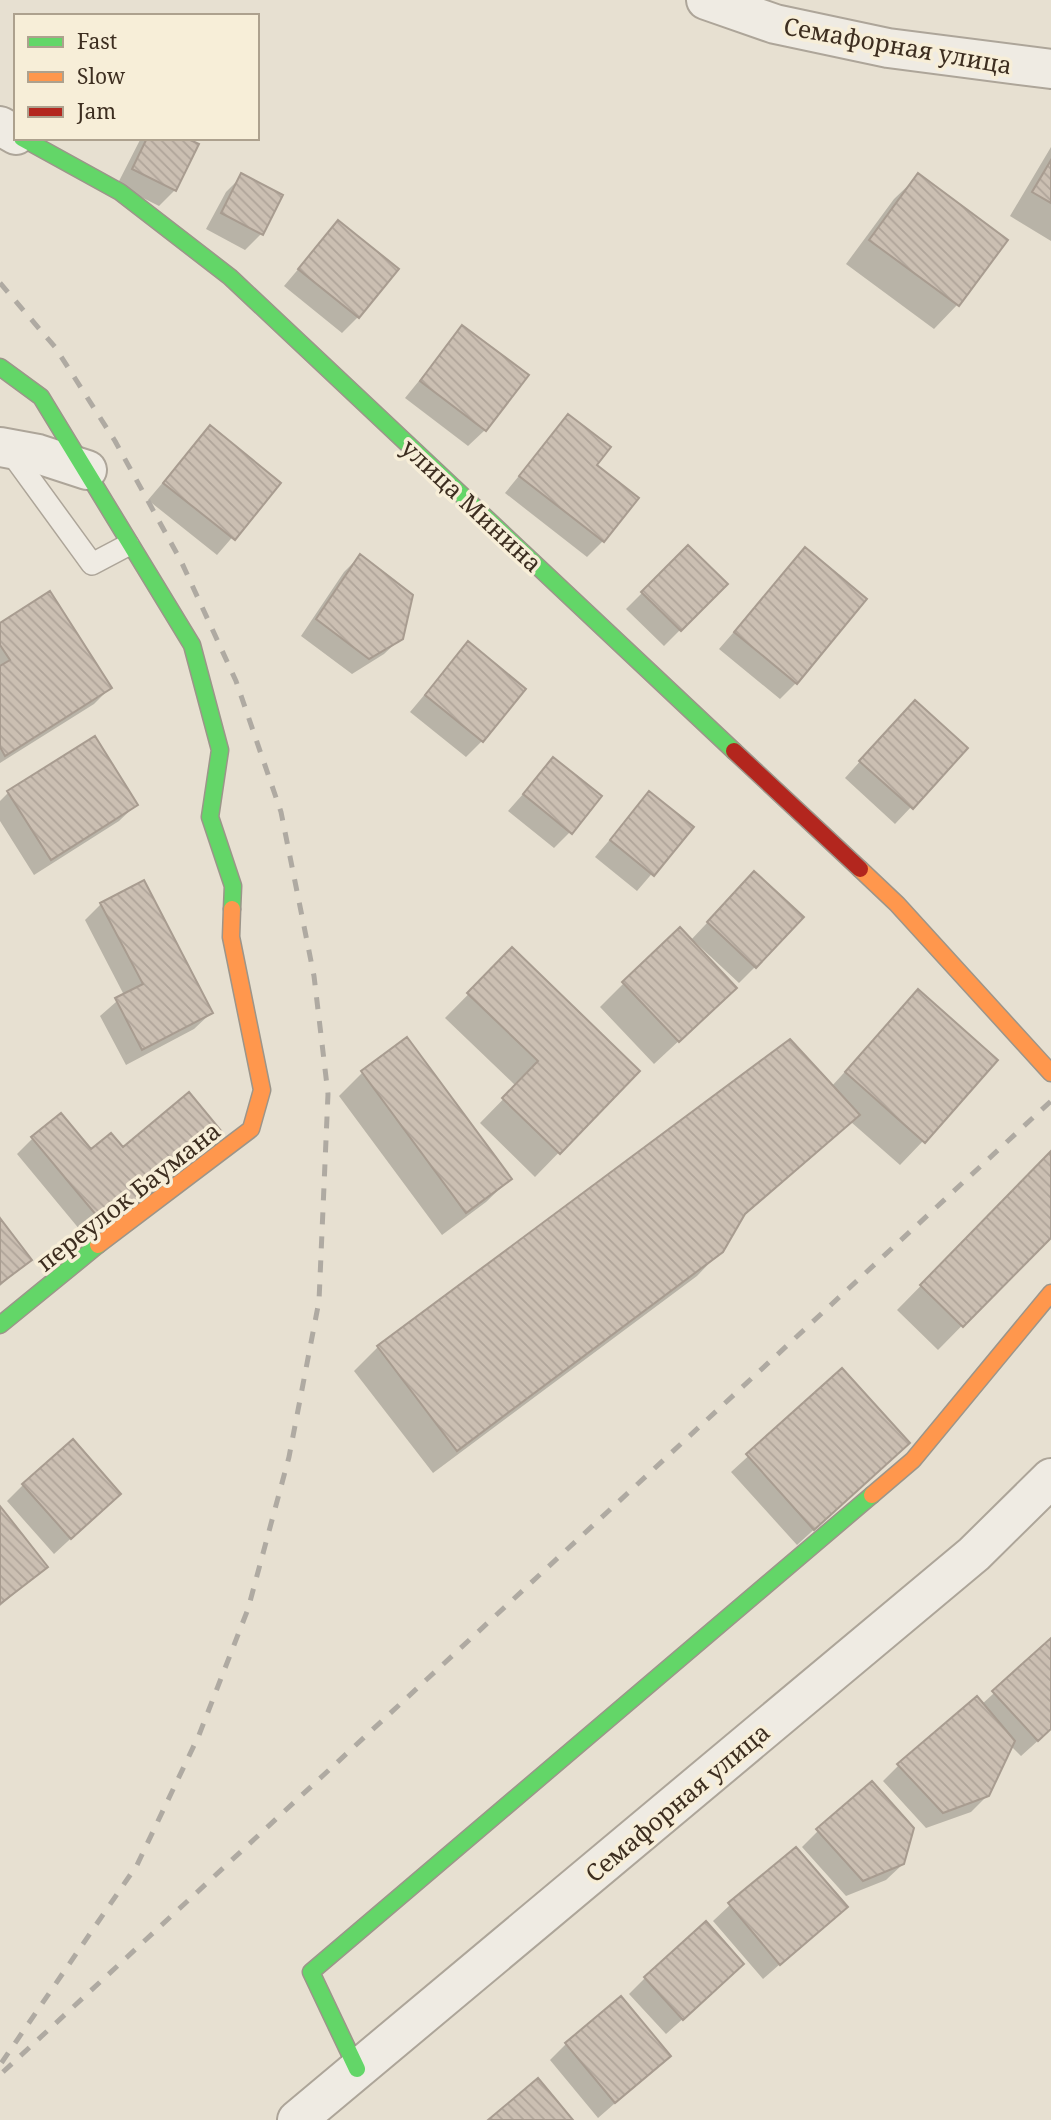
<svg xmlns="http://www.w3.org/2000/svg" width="1051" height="2120" font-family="'Noto Serif',serif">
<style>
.shadow{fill:#0003}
.building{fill:url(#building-back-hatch);stroke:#a89c90;stroke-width:2}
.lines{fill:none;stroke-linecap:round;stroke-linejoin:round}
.lane-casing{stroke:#ada599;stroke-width:24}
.street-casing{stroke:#ada599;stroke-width:42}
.fast-casing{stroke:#9c958a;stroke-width:19}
.slow-casing{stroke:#9c958a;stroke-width:19}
.jam-casing{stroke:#9c958a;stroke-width:19}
.lane{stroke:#efebe3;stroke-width:21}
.street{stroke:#efebe3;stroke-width:38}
.fast{stroke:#63d668;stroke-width:16}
.slow{stroke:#ff974d;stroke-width:16}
.jam{stroke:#b3261e;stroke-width:16}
.rail{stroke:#afaaa2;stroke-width:5;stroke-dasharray:12 12;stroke-linecap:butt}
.labels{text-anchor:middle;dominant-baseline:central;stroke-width:7;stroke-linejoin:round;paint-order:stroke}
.street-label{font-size:24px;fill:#3d2e20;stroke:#f7eed8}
</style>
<defs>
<pattern id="building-back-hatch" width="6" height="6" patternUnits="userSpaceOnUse" patternTransform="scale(1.75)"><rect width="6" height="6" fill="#cbbfb2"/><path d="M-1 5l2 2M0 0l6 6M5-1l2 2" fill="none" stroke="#afa499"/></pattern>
</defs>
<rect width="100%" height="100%" fill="#e7e0d1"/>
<path class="shadow" d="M141,138h41l-7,52 -16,16 -42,-21z
M1051,147v94l-41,-25z
M242,176l19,58 -16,16 -39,-21 20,-37z
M918,176l87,65 -48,64 -23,24 -88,-65 48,-65z
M338,222l20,95 -16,16 -58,-47z
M463,327l22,103 -17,16 -63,-48z
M568,416l27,49 8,76 -16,16 -82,-64z
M210,427l69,56 -62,72 -69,-55z
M688,547l38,37 -62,62 -38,-37z
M805,550l-9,133 -16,16 -61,-50z
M360,556l41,82 -17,16 -32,20 -51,-38 43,-64z
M0,625l110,63 -16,16 -94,59z
M468,643l14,98 -16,16 -56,-45z
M899,718l67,31 -71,75 -50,-46z
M553,760l17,72 -16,16 -46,-37z
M8,793l128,12 -17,16 -85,54 -34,-54v-20z
M650,793l42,34 -55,64 -42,-34z
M738,890l17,77 -16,16 -44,-41 -2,2 18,67 -57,53 -54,-57 24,-24 66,-42z
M101,904l110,109 -17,16 -68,36 -26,-49 24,-21 -39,-75z
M512,950l126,121 -103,106 -55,-54 36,-37 -71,-68z
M918,992l5,149 -23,24 -49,-43 -112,98 -18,31 -24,25 -264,197 -79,-102 24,-24 411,-305 42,45z
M362,1073l148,106 -24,23 -44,33 -103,-139z
M33,1138l58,13 113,-2 -114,93 -73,-88z
M1051,1153v82l-113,115 -41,-40z
M0,1220l29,40 -29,26z
M842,1370l49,89 -94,86 -66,-73z
M23,1485l96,9 -65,60 -47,-53z
M0,1508l45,59 -45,39z
M1051,1641v88l-30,27 -10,-10 -23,49 -17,17 -45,16 -43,-47 16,-16 82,-60z
M818,1831l85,33 -17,16 -40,16 -44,-49z
M730,1905l115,2 -82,72 -50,-58z
M645,1978l81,2 -60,54 -37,-40z
M566,2044l103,12 -71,62 -48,-58z"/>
<path class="building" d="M147,138h39l13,6 -23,47 -44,-22z
M1051,160v43l-19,-11z
M241,173l42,22 -20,40 -42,-22z
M918,173l90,67 -49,66 -90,-66z
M338,220l61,49 -40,49 -61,-49z
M462,325l67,50 -43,56 -66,-50z
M568,414l43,33 -14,18 42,33 -35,44 -85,-66z
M210,425l71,58 -46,57 -72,-57z
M688,545l40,39 -47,47 -40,-39z
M805,547l62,52 -70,85 -63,-52z
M360,554l53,41 -10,44 -34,20 -53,-40z
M50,591l62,97 -107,68 -5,-9v-81l10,-6 -10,-15v-22z
M468,641l58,48 -43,53 -58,-47z
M915,700l53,48 -55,61 -54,-48z
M95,736l43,69 -87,55 -44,-69z
M553,757l49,39 -30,38 -49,-40z
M649,791l45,36 -40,49 -44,-36z
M754,871l50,46 -48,51 -49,-46z
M144,880l69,133 -71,37 -27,-52 28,-14 -43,-81z
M680,927l57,61 -58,54 -57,-60z
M512,947l128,124 -80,83 -58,-56 36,-37 -71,-68z
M918,989l80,71 -73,83 -80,-71z
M407,1037l105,142 -46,34 -105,-142z
M790,1039l70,76 -115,99 -22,38 -266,199 -80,-105z
M189,1092l34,41 -116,95 -76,-91 30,-24 30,36 20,-16 12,14z
M1051,1151v87l-88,89 -43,-42z
M0,1218l32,42 -32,24z
M842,1368l68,75 -96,87 -68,-76z
M73,1439l48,55 -50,45 -49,-55z
M0,1506l48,61 -48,37z
M1051,1638v91l-13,12 -46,-50z
M977,1696l38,45 -26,55 -46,17 -46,-49z
M872,1781l42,47 -10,36 -41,17 -47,-52z
M796,1847l52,60 -68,58 -52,-62z
M706,1921l38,43 -61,56 -39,-43z
M621,1996l50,60 -56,47 -50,-60z
M538,2078l35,42h-85z"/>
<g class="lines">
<g class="lane-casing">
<path id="lane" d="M9,450l83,114 36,-19"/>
</g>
<g class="street-casing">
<path id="street" d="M706,0l69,24 113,24 163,21
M0,126l16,9
M0,447l38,7 49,16
M297,2120l677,-566 77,-76"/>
</g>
<g class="fast-casing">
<path id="fast" d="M22,138l98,54 110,85 504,474
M0,367l41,30 151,248 28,105 -10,67 23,69 -1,23
M0,1325l98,-80
M357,2069l-46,-97 561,-477"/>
</g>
<g class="slow-casing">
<path id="slow" d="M860,869l37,35 154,169
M98,1245l153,-116 11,-39 -31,-153 1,-28
M872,1495l41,-35 138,-167"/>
</g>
<g class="jam-casing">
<path id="jam" d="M734,751l126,118"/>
</g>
<use href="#lane" class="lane"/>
<use href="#street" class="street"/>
<use href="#fast" class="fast"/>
<use href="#slow" class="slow"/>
<use href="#jam" class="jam"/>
<path class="rail" d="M0,283l55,64 60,94 66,120 55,120 45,131 33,164 14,118 -9,207 -30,156 -41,152 -49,126 -62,130 -137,200
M3,2072l1048,-971"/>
</g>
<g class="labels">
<g class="street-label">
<text transform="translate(898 45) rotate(10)">Семафорная улица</text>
<text transform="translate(472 505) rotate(43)">улица Минина</text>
<text transform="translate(128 1196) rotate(-38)">переулок Баумана</text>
<text transform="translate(677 1802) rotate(-40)">Семафорная улица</text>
</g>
</g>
<rect x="14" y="14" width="245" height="126" fill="#f7eed8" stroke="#ada18e" stroke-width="2"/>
<rect x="28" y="37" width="35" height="10" fill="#63d668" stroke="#ada18e" stroke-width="2"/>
<text x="77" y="49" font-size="21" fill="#3d2e20">Fast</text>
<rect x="28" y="72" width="35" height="10" fill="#ff974d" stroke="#ada18e" stroke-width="2"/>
<text x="77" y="84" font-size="21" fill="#3d2e20">Slow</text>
<rect x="28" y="107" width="35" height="10" fill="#b3261e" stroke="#ada18e" stroke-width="2"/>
<text x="77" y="119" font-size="21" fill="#3d2e20">Jam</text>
</svg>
